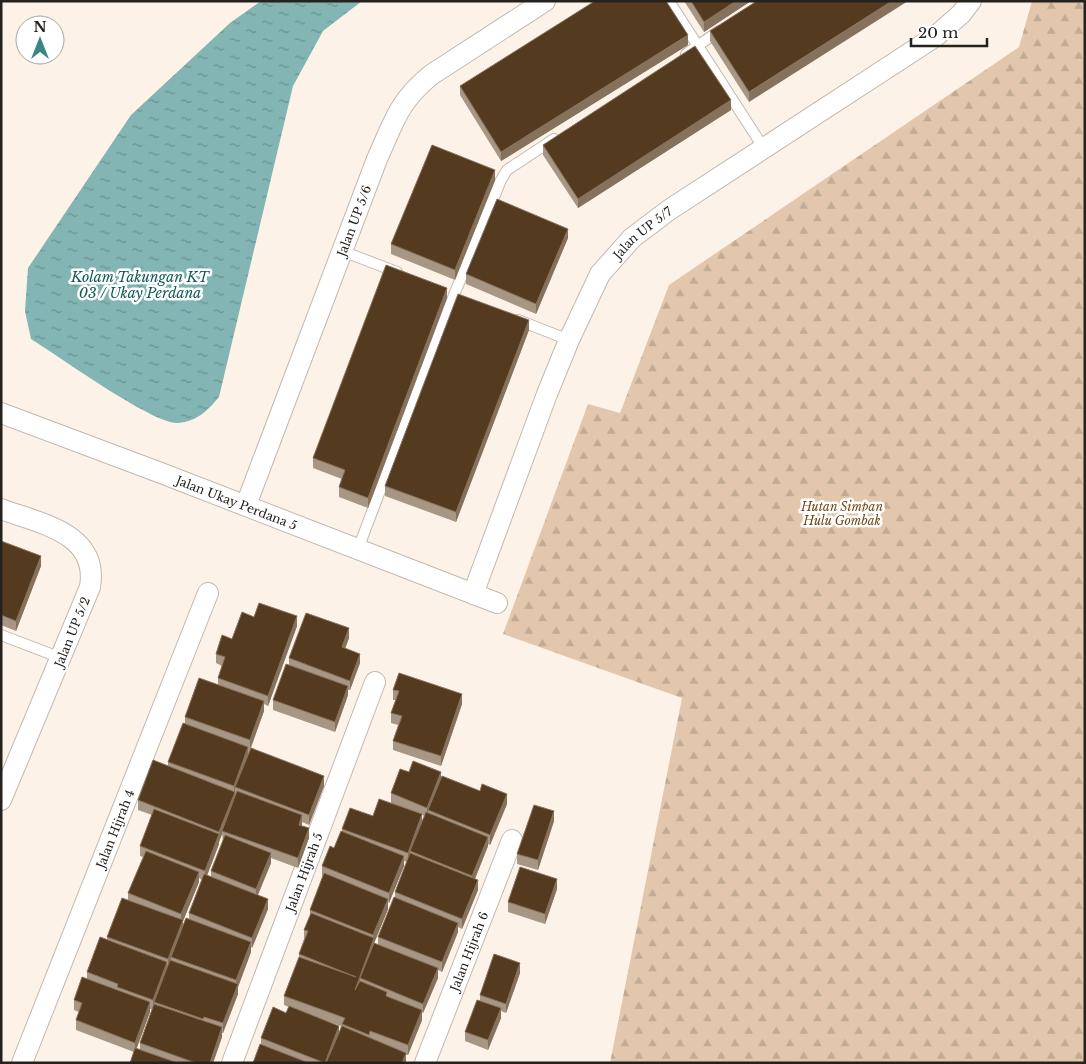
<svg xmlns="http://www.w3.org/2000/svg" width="1086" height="1064" font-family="'Libre Baskerville',serif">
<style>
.forest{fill:url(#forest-firs)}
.water{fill:url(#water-ripples)}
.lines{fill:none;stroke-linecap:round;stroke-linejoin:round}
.lane-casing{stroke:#c1b8af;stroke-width:12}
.street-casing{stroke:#c1b8af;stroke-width:22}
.lane{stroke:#fff;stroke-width:10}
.street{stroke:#fff;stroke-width:20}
.wall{fill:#a89684;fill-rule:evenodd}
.shaded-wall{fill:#86725c}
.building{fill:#543b20;stroke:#86725c}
.labels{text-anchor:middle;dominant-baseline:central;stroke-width:5;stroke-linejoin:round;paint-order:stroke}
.street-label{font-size:12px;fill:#25211d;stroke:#fff}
.park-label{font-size:12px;font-style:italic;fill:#714818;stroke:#fff}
.water-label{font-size:14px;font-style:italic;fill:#125a59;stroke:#fff}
</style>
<defs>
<pattern id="forest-firs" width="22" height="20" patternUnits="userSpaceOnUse" patternTransform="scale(1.25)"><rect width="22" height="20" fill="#e2c7ac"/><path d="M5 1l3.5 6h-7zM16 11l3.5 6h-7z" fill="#c2ab94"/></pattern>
<pattern id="water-ripples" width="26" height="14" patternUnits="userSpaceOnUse" patternTransform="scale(1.25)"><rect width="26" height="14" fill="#82b5b3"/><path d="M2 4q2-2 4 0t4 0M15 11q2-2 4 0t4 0" fill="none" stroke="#6a9391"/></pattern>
</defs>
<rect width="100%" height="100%" fill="#fcf2e8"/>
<path class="forest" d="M1032,1h53v1062h-475l72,-365 -179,-64 85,-230 32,9 49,-128 350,-238z"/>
<path class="water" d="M261,1h101l-39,30 -30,55 -74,311c-12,14 -21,24 -41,26 -24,2 -121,-68 -147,-84l-6,-28 3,-43 103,-153 99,-92z"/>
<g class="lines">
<g class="lane-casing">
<path id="lane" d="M669,1l94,146
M686,54l33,-23
M342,251l55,21
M518,320l51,20
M358,549l96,-254 47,-115 6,-10 47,-31
M1,635l60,23"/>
</g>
<g class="street-casing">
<g id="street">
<path id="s1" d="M1,413l160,60 336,130"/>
<path id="s2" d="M246,505l131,-346c17,-37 21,-57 54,-84l114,-74"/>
<path d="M1,509c40,15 98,24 89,78l-89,213"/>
<path id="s3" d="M473,594l74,-200 22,-54 31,-66 32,-36 37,-28 267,-174 25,-22 10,-13"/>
<path id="s4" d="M22,1063l186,-470"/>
<path id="s5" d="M232,1063l143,-381"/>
<path id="s6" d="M425,1063l87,-223"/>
</g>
</g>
<use href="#lane" class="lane"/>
<use href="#street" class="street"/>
</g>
<path class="wall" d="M684,1h67l-47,31z
M757,1l-8,101 -39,-61v-10z
M688,45l-187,116 -41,-66v-9z
M731,110l-153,98 -35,-53v-10z
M495,180l-40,100 -64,-26v-10z
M568,238l-32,76 -70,-30v-10z
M447,298l-79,210 -29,-11v-10l3,-8 -29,-11v-10z
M529,330l-73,192 -71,-26v-10z
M1,541l40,25 -25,65 -15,-6z
M254,617l43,9 -29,80 -4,-2v7l-13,37 73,38 -15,39 -7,-3v4l7,12 -11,30 -27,-10v5l-13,32 10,14 -16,39 -1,-1v5l-13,35v7l-15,39h-1v4l-9,26h-83l4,-11 -58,-22v-10l3,-8 -5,-2v-10l13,-21v-7l20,-32v-3l21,-37v-7l15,-36 -3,-1v-10l12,-31 -14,-5v-10l30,-34v-4l17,-38v-7l33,-32v-7l4,-12 -6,-3v-9zM222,834l1,7 -12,30v6l-4,-2 12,-31v-2zM199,878l3,2 -13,33v6l-6,7v-5l16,-39zM150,1009h2l-12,34v6l-3,-1 13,-36z
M349,638l-4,10 15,15 -10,27h-2v5l-13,37 -62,-22v-10l16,-35v-7z
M393,690l69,14 -21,62 -48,-16v-9l5,-16 -7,-2v-10l5,-13h-3z
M409,772l32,5 66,27 -17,41 -2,-1v2l-13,33 3,11 -16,39 -4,-2v5l-16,40 -4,-2v8l-15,35h-1v7l-14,35h-2v8h-153l8,-18v-7l25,-25 3,-6 -5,-2v-9l15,-38v-4l5,-15v-9l6,-14v-6l13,-34h-1v-10l12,-18 8,-17v-2l31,-13 18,-13v-10zM422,815l2,1 -2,6zM404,861l3,1 -12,30v6l-17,39v8l-4,-2 14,-34v-7l1,1 15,-37zM324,1020l17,6 -2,6z
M554,821l-16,49 -21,-6v-10z
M557,889l-12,35 -37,-12v-10z
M520,973l-14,40 -5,-2v7l-13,32 -23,-9v-9l15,-31v-6z"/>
<path class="shaded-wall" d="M736,1h15l-47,31v-10z
M892,1h16l-159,101v-10z
M688,35v10l-187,116v-9z
M731,100v10l-153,98v-9z
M495,170v10l-40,100v-10z
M568,229v9l-32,76v-10z
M447,288v10l-79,210v-10z
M529,320v10l-73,192v-10z
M41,556v10l-25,65v-10z
M297,616v10l-29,80v-10z
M349,628v10l-7,19v-10z
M360,654v9l-10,27v-9z
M348,686v9l-13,37v-10z
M462,694v10l-21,62v-10z
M264,701v10l-14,38v-9z
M248,747v10l-13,30v14l-13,30v3l-3,8v2l-14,37v-10l29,-77v-8z
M441,772v10l-13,28 -1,7v-9z
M324,776v10l-15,39v-10z
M507,794v10l-17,41v-10z
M554,811v10l-16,49v-10z
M422,814v10l-12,27v5l-2,6v-9z
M302,815v10l-3,10v-10z
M309,828v10l-11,30v-10z
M488,837v9l-16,40v-10z
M271,853v10l-15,36v-10z
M404,856v10l-15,37v-10z
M199,872v10l-16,39v9l-12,27v3l-3,9v-10l13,-35v-10z
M557,879v10l-12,35v-10z
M478,880v10l-16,39v-10z
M268,899v10l-16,39v-10z
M388,899v10l-28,69v8l-5,4 18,-49v-6z
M458,923v9l-16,40v-10z
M251,942v10l-13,35v7l-15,39v-10l13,-36v-7z
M167,962v9l-13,31v3l-1,5v-10z
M520,963v10l-14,40v-9z
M438,968v10l-15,35v-9z
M150,1002v10l-15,40v-9z
M501,1008v10l-13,32v-10z
M422,1010v10l-14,35v-10z
M339,1026v10l-10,27h-4z
M222,1027v10l-9,26h-3z
M406,1053v10h-4z"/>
<path class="building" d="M595,1h71l22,34 -187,117 -41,-66z
M691,1h45l-32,21z
M757,1h135l-143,91 -39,-61z
M695,46l36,54 -153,99 -35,-54z
M432,145l63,25 -40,100 -64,-26z
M497,199l71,30 -32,75 -70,-30z
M386,265l61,23 -79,210 -29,-11 6,-17 -32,-12z
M458,294l71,26 -73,192 -71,-26z
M1,541l40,15 -25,65 -15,-6z
M259,603l38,13 -29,80 -50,-18 7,-21 -9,-3 6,-19 10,4 10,-27 12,5z
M306,613l43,15 -7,19 18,7 -10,27 -61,-23z
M286,664l62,22 -13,36 -62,-22z
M399,673l63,21 -21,62 -48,-15 9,-25 -11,-3 8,-22 -6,-1z
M199,678l65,23 -14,39 -65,-23z
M183,723l65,24 -14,39 -66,-24z
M251,748l73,28 -15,39 -74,-28z
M153,760l82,32 -16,40 -81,-32z
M413,761l28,11 -14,36 -36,-15 9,-24 9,3z
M442,776l38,15 2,-7 25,10 -17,41 -62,-25z
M237,791l65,24 -3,10 10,3 -11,30 -76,-27z
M379,799l43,15 -14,39 -66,-24 8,-21 23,8z
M534,805l20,6 -16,49 -21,-6z
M154,809l65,25 -14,37 -65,-25z
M426,812l62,25 -16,39 -62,-25z
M341,831l63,25 -15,37 -67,-27 8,-20 4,2z
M225,835l46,18 -15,36 -45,-18z
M146,851l53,21 -18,42 -53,-21z
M410,853l68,27 -16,39 -67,-27z
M520,867l37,12 -12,35 -37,-12z
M324,873l64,26 -15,36 -63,-25z
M204,874l64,25 -16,39 -63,-25z
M394,897l64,26 -16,39 -64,-25z
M122,898l61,22 -15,39 -61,-22z
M311,913l63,25 -19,52 5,-9 27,11 -1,4 36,14 -14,35 -38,-14 -1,4 -27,-11 3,-6 -61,-22 15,-39 57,20 -57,-23 9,-23 -4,-1z
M186,918l65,24 -15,38 -65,-23z
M100,937l67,25 -14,38 -36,-13 1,-3 -31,-12z
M374,943l64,25 -15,36 -63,-26z
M494,954l26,9 -14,41 -26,-9z
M170,960l68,24 -15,39 -19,-6 -1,2 -49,-17z
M82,977l68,25 -15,41 -59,-23 6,-17 -8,-3z
M477,1000l24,8 -13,32 -23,-8z
M154,1004l68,23 -12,36h-14l-56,-20z
M289,1006l50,20 -14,37 -64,-25 12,-31 13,6z
M342,1026l64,27 -4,10h-76z
M260,1044l49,19h-56z
M135,1048l43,15h-48z"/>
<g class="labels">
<g class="street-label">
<text stroke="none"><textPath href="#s2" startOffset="304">Jalan UP 5/6</textPath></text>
<text stroke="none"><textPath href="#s3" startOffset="404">Jalan UP 5/7</textPath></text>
<text stroke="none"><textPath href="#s1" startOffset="252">Jalan Ukay Perdana 5</textPath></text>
<text transform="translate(72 632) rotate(-68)">Jalan UP 5/2</text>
<text stroke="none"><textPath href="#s4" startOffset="252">Jalan Hijrah 4</textPath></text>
<text stroke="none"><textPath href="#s5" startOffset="204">Jalan Hijrah 5</textPath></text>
<text stroke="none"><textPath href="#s6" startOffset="120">Jalan Hijrah 6</textPath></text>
</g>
<g class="park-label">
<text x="842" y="506">Hutan Simpan<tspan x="842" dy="14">Hulu Gombak</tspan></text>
</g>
<g class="water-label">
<text x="140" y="277">Kolam Takungan KT<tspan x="140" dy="16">03 / Ukay Perdana</tspan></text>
</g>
</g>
<rect width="1086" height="1064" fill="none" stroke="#25211d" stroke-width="5"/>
<g transform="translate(40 40)"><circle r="24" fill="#ffffff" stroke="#a8a6a5"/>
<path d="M0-4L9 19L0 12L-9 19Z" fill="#3d8583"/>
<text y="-8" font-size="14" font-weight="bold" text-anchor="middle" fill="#25211d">N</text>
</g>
<path d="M911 38v8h76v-8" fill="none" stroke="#25211d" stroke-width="2.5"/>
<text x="918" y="38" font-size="15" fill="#25211d" stroke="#ffffff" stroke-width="4" paint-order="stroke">20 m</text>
</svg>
